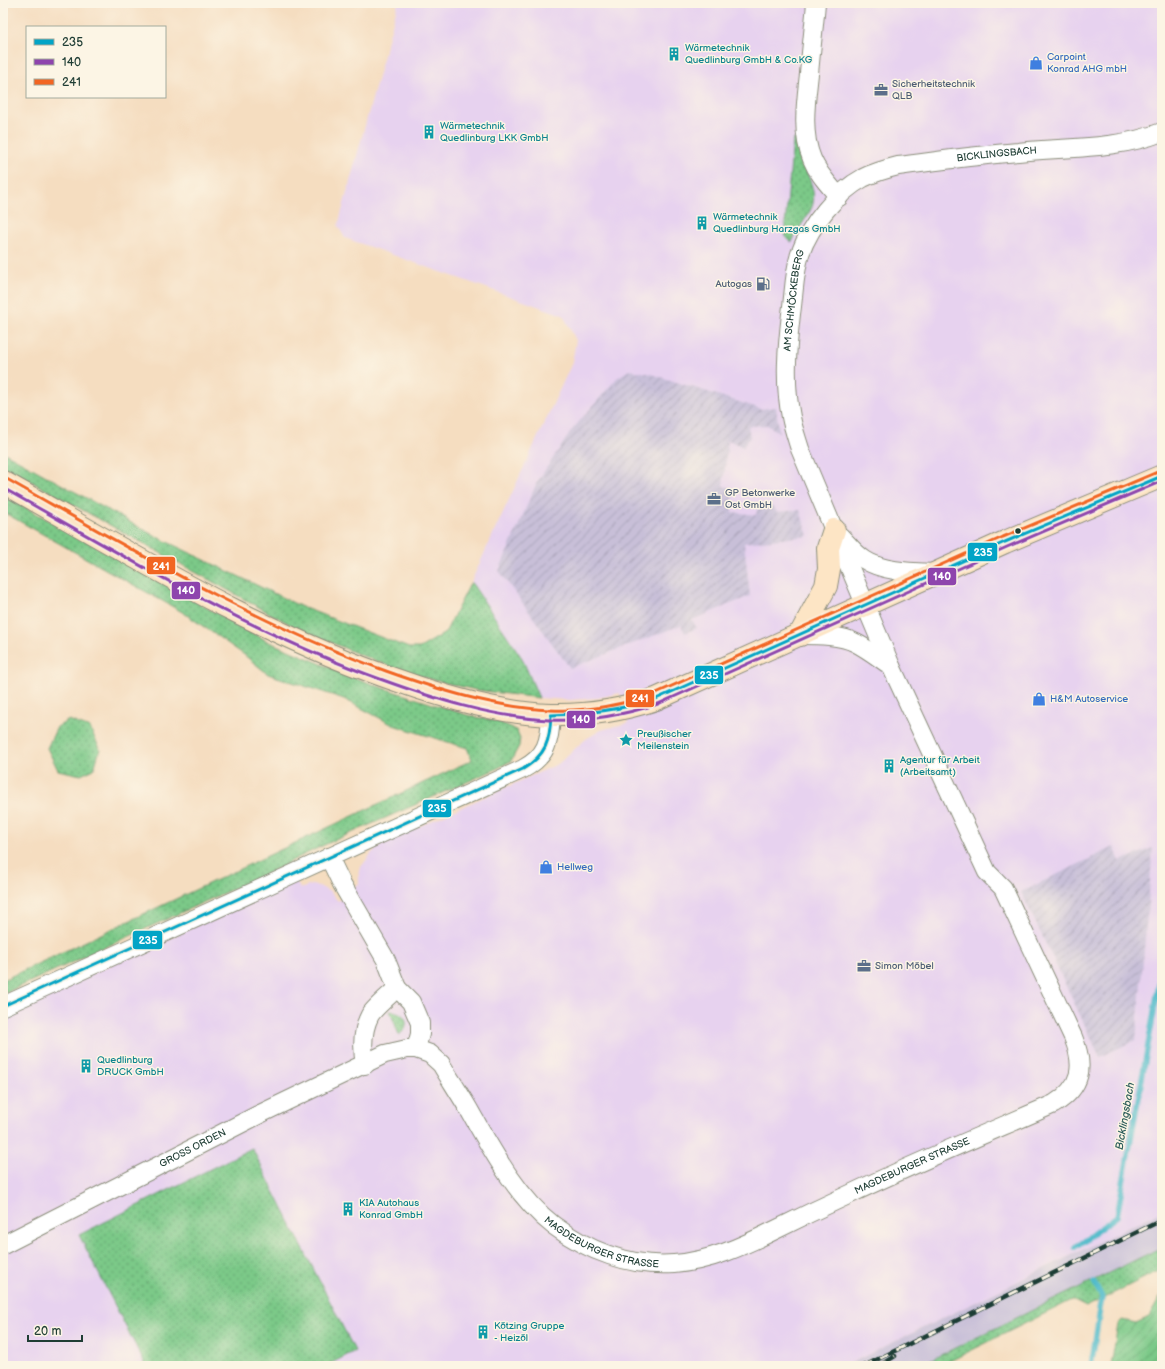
<svg xmlns="http://www.w3.org/2000/svg" width="1165" height="1369" font-family="'Balsamiq Sans',sans-serif">
<style>
.built{fill:#e7d2ef}
.industrial{fill:url(#industrial-furrows)}
.railway{fill:#c8bfd8}
.grass{fill:url(#grass-dots);stroke:#4e835e}
.garden{fill:url(#garden-furrows);stroke:#4e835e}
.lines{fill:none;stroke-linecap:round;stroke-linejoin:round}
.stream{stroke:#4ebaca;stroke-width:5.5}
.street-casing{stroke:#8a8d7a;stroke-width:20}
.secondary-casing{stroke:#8a8d7a;stroke-width:24}
.street{stroke:#fff;stroke-width:18}
.secondary{stroke:#fde5c5;stroke-width:22}
.rail-casing{stroke:#1f3d34;stroke-width:4.5}
.rail{stroke:#fcf5e5;stroke-width:3;stroke-dasharray:9;stroke-linecap:butt}
.bus-1-casing{stroke:#fcf5e5;stroke-width:6}
.bus-2-casing{stroke:#fcf5e5;stroke-width:6}
.bus-3-casing{stroke:#fcf5e5;stroke-width:6}
.bus-1{stroke:#02a4c6;stroke-width:3}
.bus-2{stroke:#8e44ad;stroke-width:3}
.bus-3{stroke:#f26522;stroke-width:3}
.bus-dot{fill:#1f3d34;stroke:#fcf5e5;stroke-width:1.5}
.labels{text-anchor:middle;dominant-baseline:central;stroke-width:3;stroke-linejoin:round;paint-order:stroke}
.culture-label{font-size:10px;fill:#0d838f;stroke:#fcf5e5;text-anchor:start}
.shop-label{font-size:10px;fill:#366cbe;stroke:#fcf5e5;text-anchor:start}
.service-label{font-size:10px;fill:#4e5e75;stroke:#fcf5e5;text-anchor:start}
.street-label{font-size:10px;fill:#1f3d34;stroke:#fcf5e5}
.water-label{font-size:11px;font-style:italic;fill:#2b5c5a;stroke:#fcf5e5}
.line-badge{stroke:#fcf5e5;stroke-width:1.5}
.badge-label{font-size:11px;text-anchor:middle;font-weight:bold;fill:#fff}
</style>
<defs>
<pattern id="industrial-furrows" width="10" height="10" patternUnits="userSpaceOnUse"><rect width="10" height="10" fill="#c8bfd8"/><path d="M-1 1l2-2M0 10L10 0M9 11l2-2" fill="none" stroke="#a29cb0"/></pattern>
<pattern id="grass-dots" width="8" height="8" patternUnits="userSpaceOnUse"><rect width="8" height="8" fill="#7cc988"/><path d="M2 2h.1M6 6h.1" fill="none" stroke="#65a470" stroke-width="1.8" stroke-linecap="round"/></pattern>
<pattern id="garden-furrows" width="10" height="10" patternUnits="userSpaceOnUse"><rect width="10" height="10" fill="#7cc988"/><path d="M-1 1l2-2M0 10L10 0M9 11l2-2" fill="none" stroke="#65a470"/></pattern>
</defs>
<rect width="100%" height="100%" fill="#fcf5e5"/>
<filter id="ink" filterUnits="userSpaceOnUse"><feTurbulence type="fractalNoise" baseFrequency=".025" numOctaves="2"/><feDisplacementMap in="SourceGraphic" scale="8" xChannelSelector="R" yChannelSelector="G"/><feConvolveMatrix kernelMatrix="1 2 1 2 8 2 1 2 1" color-interpolation-filters="sRGB"/></filter>
<filter id="wash" filterUnits="userSpaceOnUse"><feTurbulence type="fractalNoise" baseFrequency=".012" numOctaves="4" result="noise"/><feDisplacementMap in="SourceGraphic" scale="16" xChannelSelector="R" yChannelSelector="G"/><feGaussianBlur stdDeviation="0.9" result="paint"/><feColorMatrix in="noise" values="0 0 0 0 0 0 0 0 0 0 0 0 0 0 0 0 0 1.4 0 .05"/><feComposite in="paint" operator="in"/></filter>
<g filter="url(#wash)">
<rect width="100%" height="100%" fill="#f5ddc0"/>
<path class="built" d="M398,3h764v1208l-317,155h-842v-352l293,-134 4,9 11,-4 8,1 11,6 8,9 16,-8 -2,-5 7,-4v-8l2,-9 10,-13 11,-11 176,-79 28,-25 15,-9 27,-7 -8,-30 -22,5 -28,2 -31,-2 -17,-40 -51,-76 101,-219 4,-23 -13,-25 -218,-77 -7,-12z"/>
<path class="industrial" d="M629,370l19,3 113,36 15,-2 3,25 -12,-7 -19,1 2,11 -7,10 -15,-7 -5,46 10,2 -1,24 24,3 2,-9h14l5,6 23,-2 8,26 -64,7 6,53 -58,24 5,8 -12,5 -4,-8 -111,43 -71,-97 38,-89 35,-52 45,-52z
M1114,847l6,14 33,-13 -17,192 -36,17 -79,-165z"/>
<path class="railway" d="M1162,1211v36l-244,119h-73z"/>
<path class="grass" d="M795,139l4,1c1,6 2,12 3,18 4,16 16,33 10,49 -5,12 -15,22 -20,35l-6,-4 -1,-12 8,-86z
M3,452l152,84 147,71 107,41h11l25,-15 26,-51 51,76 17,40 -63,-8 -35,-8 -39,-11 -44,-17 -67,-29 -288,-159z
M3,495l266,147 81,34 30,11 87,28 32,7 14,6 4,3 3,7 -1,8 -8,15 -17,9 -170,75 -31,15 -8,5 -282,129v-14l469,-220 -5,-12 -74,-23 -49,-26 -76,-25 -25,-20 -59,-41 -181,-101z
M69,720l21,8 10,21 -6,20 -13,6 -23,-5 -11,-22 10,-21z
M390,1011c15,0 23,13 9,24z
M252,1148l103,203 -29,15h-180l-67,-131z
M1162,1247v24l-6,1 -70,35 -14,-7 -132,66h-22z"/>
<path class="garden" d="M1162,1294v72h-51l7,-42 4,-4 14,3 13,-6z"/>
<g class="lines">
<path class="stream" d="M1075,1247l42,-31 45,-248
M1091,1366l11,-69 -8,-15"/>
</g>
</g>
<g filter="url(#ink)">
<g class="lines">
<g class="street-casing">
<g id="street">
<path d="M816,3c-2,24 -5,47 -7,71 -3,27 -8,59 3,85 6,15 17,26 27,38"/>
<path d="M840,536c8,8 15,18 25,24 18,12 49,12 70,13"/>
<path d="M800,635c17,0 42,0 56,8 12,6 23,15 35,23"/>
<path d="M329,857l13,27 44,76 11,28"/>
<path d="M3,1006l520,-237c24,-13 27,-28 28,-54"/>
<path d="M365,1065c-3,-17 -3,-35 5,-50 5,-8 20,-20 27,-27l14,14 9,21v11l-4,15"/>
<path id="s1" d="M3,1245l259,-132 123,-59 22,-5h9l14,5 11,10c10,17 21,33 31,51 21,37 46,83 81,110 35,26 77,42 121,39 36,-3 67,-17 99,-33 24,-12 49,-24 73,-35 69,-33 139,-62 208,-92 28,-17 31,-38 19,-67l-70,-149 -16,-16 -96,-206 -91,-217c-3,-10 -7,-21 -9,-32 -7,-34 -4,-69 0,-103 3,-20 3,-41 9,-60 10,-29 37,-62 63,-76 12,-6 23,-9 35,-12 40,-5 80,-11 120,-14 49,-5 98,-2 144,-20"/>
</g>
</g>
<g class="secondary-casing">
<path id="secondary" d="M3,482c130,73 258,153 399,200 48,17 98,31 149,33 36,1 71,-5 105,-16l349,-157 157,-66
M800,635l26,-49 3,-17 -1,-21 6,-18"/>
</g>
<use href="#street" class="street"/>
<use href="#secondary" class="secondary"/>
<g class="rail-casing">
<path id="rail" d="M864,1366l298,-146
M879,1366l16,-10"/>
</g>
<use href="#rail" class="rail"/>
<g class="bus-1-casing">
<path id="bus-1" d="M551,715c36,-1 70,-5 105,-16l349,-157 157,-66
M3,1006l520,-237c23,-14 27,-28 28,-54"/>
</g>
<g class="bus-2-casing">
<path id="bus-2" d="M3,488c123,69 244,143 377,191 55,20 111,38 169,41 37,2 74,-5 109,-16l349,-157 155,-66"/>
</g>
<g class="bus-3-casing">
<path id="bus-3" d="M5,478c124,70 247,144 381,193 53,19 107,36 164,39 35,2 71,-5 104,-16l349,-157 157,-66"/>
</g>
<use href="#bus-1" class="bus-1"/>
<use href="#bus-2" class="bus-2"/>
<use href="#bus-3" class="bus-3"/>
</g>
</g>
<defs>
<g id="building-bare" transform="scale(1.08)"><path d="M-4-6H4V6H1V3H-1V6H-4ZM-2.5-4.3h1.7v1.8h-1.7ZM.8-4.3h1.7v1.8H.8ZM-2.5-1h1.7V.8h-1.7ZM.8-1h1.7V.8H.8Z" fill="#0f9aa8" stroke="#fcf5e5" stroke-width="2.5" paint-order="stroke"/></g>
<g id="shop-bare" transform="scale(1.08)"><path d="M-5-2.5h2.3a2.7 3.5 0 0 1 5.4 0H5L5.5 6h-11ZM-1.5-2.5h3a1.5 2.3 0 0 0-3 0Z" fill="#3f7fe0" stroke="#fcf5e5" stroke-width="2.5" paint-order="stroke"/></g>
<g id="office-bare" transform="scale(1.08)"><path d="M-6-3h4V-5.5h4V-3h4V5H-6ZM-1-4.5V-3h2v-1.5ZM-6 0V1H6V0Z" fill="#5c6f8a" stroke="#fcf5e5" stroke-width="2.5" paint-order="stroke"/></g>
<g id="fuel-bare" transform="scale(1.08)"><path d="M-5.5-6h7V0h2V4h1.3V-2.5L3-4.5l.8-.8L6-3V5H2.5V1h-1V6h-7ZM-4.2-4.7v3.2H.2V-4.7Z" fill="#5c6f8a" stroke="#fcf5e5" stroke-width="2.5" paint-order="stroke"/></g>
<g id="sight-bare" transform="scale(1.08)"><path d="M0-6L1.8-2.2L6-1.7L2.9 1.2L3.7 5.4L0 3.3L-3.7 5.4L-2.9 1.2L-6-1.7L-1.8-2.2Z" fill="#0f9aa8" stroke="#fcf5e5" stroke-width="2.5" paint-order="stroke"/></g>
</defs>
<g fill-rule="evenodd">
<use href="#building-bare" x="674" y="54"/>
<use href="#shop-bare" x="1036" y="63"/>
<use href="#office-bare" x="881" y="90"/>
<use href="#building-bare" x="429" y="132"/>
<use href="#building-bare" x="702" y="223"/>
<use href="#fuel-bare" x="763" y="284"/>
<use href="#office-bare" x="714" y="499"/>
<use href="#shop-bare" x="1039" y="699"/>
<use href="#sight-bare" x="626" y="740"/>
<use href="#building-bare" x="889" y="766"/>
<use href="#shop-bare" x="546" y="867"/>
<use href="#office-bare" x="864" y="966"/>
<use href="#building-bare" x="86" y="1066"/>
<use href="#building-bare" x="348" y="1209"/>
<use href="#building-bare" x="483" y="1332"/>
</g>
<circle class="bus-dot" cx="1018" cy="531" r="3.5"/>
<g class="labels">
<g class="culture-label">
<text x="685" y="48">Wärmetechnik<tspan x="685" dy="12">Quedlinburg GmbH &amp; Co.KG</tspan></text>
<text x="440" y="126">Wärmetechnik<tspan x="440" dy="12">Quedlinburg LKK GmbH</tspan></text>
<text x="713" y="217">Wärmetechnik<tspan x="713" dy="12">Quedlinburg Harzgas GmbH</tspan></text>
<text x="637" y="734">Preußischer<tspan x="637" dy="12">Meilenstein</tspan></text>
<text x="900" y="760">Agentur für Arbeit<tspan x="900" dy="12">(Arbeitsamt)</tspan></text>
<text x="97" y="1060">Quedlinburg<tspan x="97" dy="12">DRUCK GmbH</tspan></text>
<text x="359" y="1203">KIA Autohaus<tspan x="359" dy="12">Konrad GmbH</tspan></text>
<text x="494" y="1326">Kötzing Gruppe<tspan x="494" dy="12">- Heizöl</tspan></text>
</g>
<g class="shop-label">
<text x="1047" y="57">Carpoint<tspan x="1047" dy="12">Konrad AHG mbH</tspan></text>
<text x="1050" y="699">H&amp;M Autoservice</text>
<text x="557" y="867">Hellweg</text>
</g>
<g class="service-label">
<text x="892" y="84">Sicherheitstechnik<tspan x="892" dy="12">QLB</tspan></text>
<text x="752" y="284" text-anchor="end">Autogas</text>
<text x="725" y="493">GP Betonwerke<tspan x="725" dy="12">Ost GmbH</tspan></text>
<text x="875" y="966">Simon Möbel</text>
</g>
<g class="street-label">
<text stroke="none"><textPath href="#s1" startOffset="2391">BICKLINGSBACH</textPath></text>
<text stroke="none"><textPath href="#s1" startOffset="2107">AM SCHMÖCKEBERG</textPath></text>
<text stroke="none"><textPath href="#s1" startOffset="213">GROSS ORDEN</textPath></text>
<text stroke="none"><textPath href="#s1" startOffset="1074">MAGDEBURGER STRASSE</textPath></text>
<text stroke="none"><textPath href="#s1" startOffset="738">MAGDEBURGER STRASSE</textPath></text>
</g>
<g class="water-label">
<text transform="translate(1125 1116) rotate(-80)">Bicklingsbach</text>
</g>
</g>
<g class="line-badge">
<rect x="967" y="542" width="31" height="20" rx="4" fill="#02a4c6"/>
<rect x="146" y="556" width="30" height="19" rx="4" fill="#f26522"/>
<rect x="927" y="567" width="30" height="19" rx="4" fill="#8e44ad"/>
<rect x="171" y="581" width="30" height="19" rx="4" fill="#8e44ad"/>
<rect x="694" y="665" width="30" height="20" rx="4" fill="#02a4c6"/>
<rect x="625" y="689" width="30" height="19" rx="4" fill="#f26522"/>
<rect x="566" y="710" width="30" height="19" rx="4" fill="#8e44ad"/>
<rect x="422" y="799" width="30" height="19" rx="4" fill="#02a4c6"/>
<rect x="132" y="930" width="31" height="20" rx="4" fill="#02a4c6"/>
</g>
<g class="badge-label">
<text x="983" y="556">235</text>
<text x="161" y="570">241</text>
<text x="942" y="580">140</text>
<text x="186" y="594">140</text>
<text x="709" y="679">235</text>
<text x="640" y="702">241</text>
<text x="581" y="723">140</text>
<text x="437" y="812">235</text>
<text x="148" y="944">235</text>
</g>
<rect width="1165" height="1369" fill="none" stroke="#fcf5e5" stroke-width="16"/>
<rect x="26" y="26" width="140" height="72" fill="#fcf5e5" stroke="#a4ab9e"/>
<rect x="34" y="39" width="20" height="6" fill="#02a4c6" stroke="#a4ab9e"/>
<text x="62" y="46" font-size="12" fill="#1f3d34">235</text>
<rect x="34" y="59" width="20" height="6" fill="#8e44ad" stroke="#a4ab9e"/>
<text x="62" y="66" font-size="12" fill="#1f3d34">140</text>
<rect x="34" y="79" width="20" height="6" fill="#f26522" stroke="#a4ab9e"/>
<text x="62" y="86" font-size="12" fill="#1f3d34">241</text>
<path d="M28 1335v6h54v-6" fill="none" stroke="#1f3d34" stroke-width="2"/>
<text x="34" y="1335" font-size="12" fill="#1f3d34" stroke="#fcf5e5" stroke-width="3" paint-order="stroke">20 m</text>
</svg>
